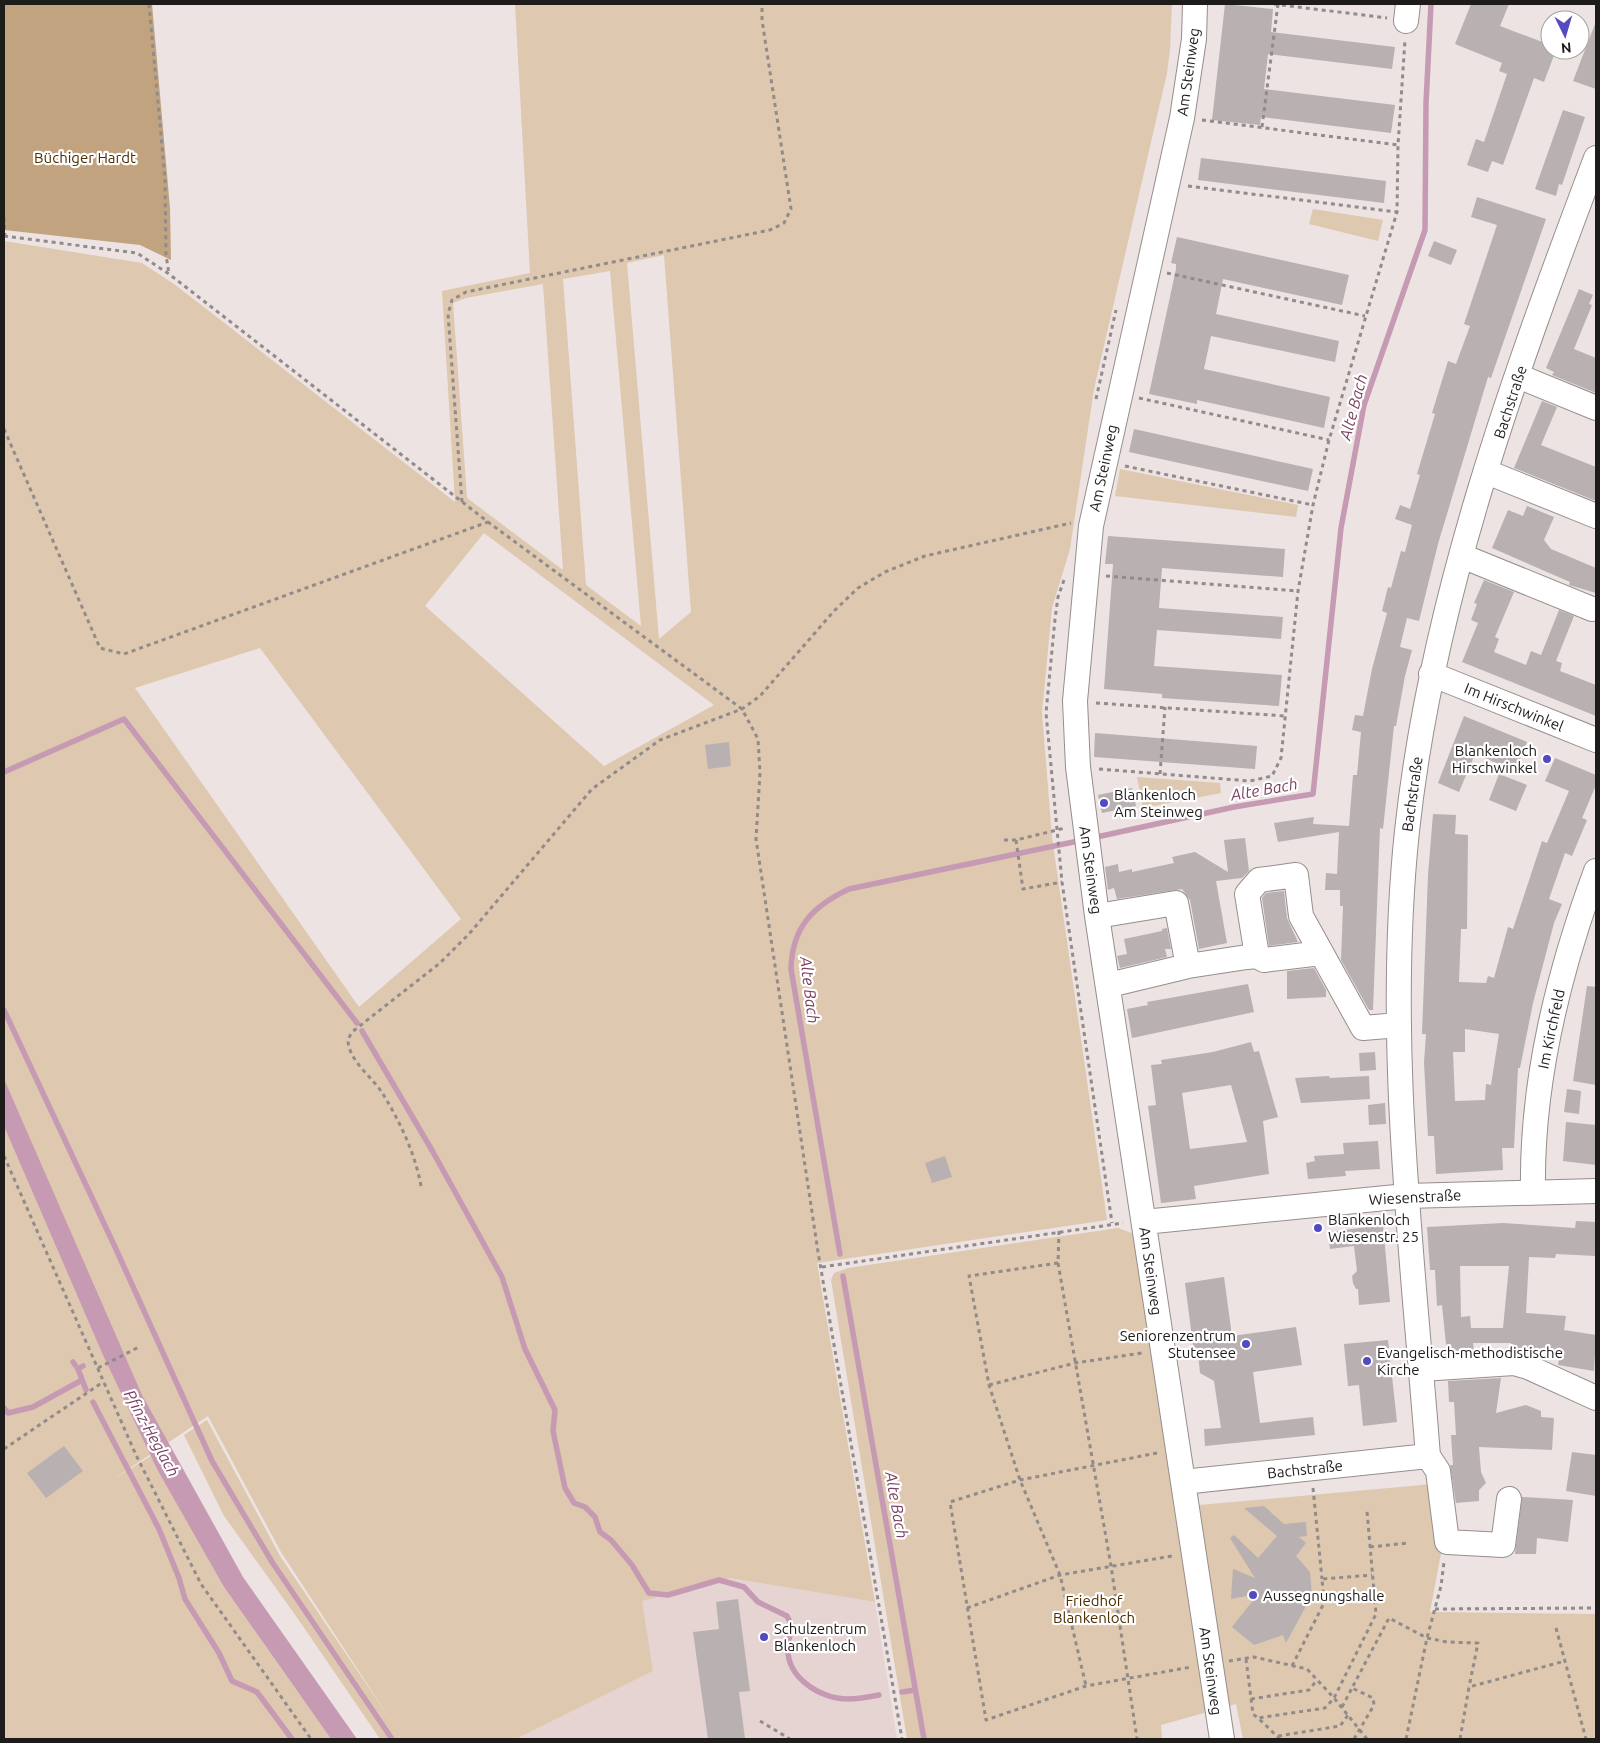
<svg xmlns="http://www.w3.org/2000/svg" width="1600" height="1743" font-family="Ubuntu,sans-serif">
<style>
.built{fill:#e6d4d2}
.green{fill:#dec8af;fill-rule:evenodd}
.forest{fill:#c1a380}
.water{fill:#c69ab2}
.lines{fill:none;stroke-linecap:round;stroke-linejoin:round}
.stream{stroke:#c69ab2;stroke-width:5.5}
.building{fill:#b8b0b1;fill-rule:evenodd}
.minor-casing{stroke:#968e8d;stroke-width:26}
.path{stroke:#918b8a;stroke-width:3;stroke-dasharray:4 4;stroke-linecap:butt}
.minor{stroke:#fff;stroke-width:24}
.poi-dot{fill:#534ac1;stroke:#fff;stroke-width:2}
.labels{text-anchor:middle;dominant-baseline:central;stroke-width:4.5;stroke-linejoin:round;paint-order:stroke}
.street-label{font-size:15px;fill:#1e1b1b;stroke:#fff}
.park-label{font-size:15px;fill:#4d2e00;stroke:#fff}
.poi-label{font-size:15px;fill:#1e1b1b;stroke:#fff;text-anchor:start}
.water-label{font-size:16px;font-style:italic;fill:#7a4162;stroke:#fff}
</style>
<rect width="100%" height="100%" fill="#ece3e2"/>
<path class="built" d="M730,1578l145,24 22,137h-381l137,-68 -12,-70z"/>
<path class="green" d="M515,4h657l-2,46 -3,23 -73,316 -24,160 -18,59 -10,105 10,124 55,383 -290,43 58,339 -145,-24 -88,23 11,70 -137,68h-136l-84,-123 -72,-100 -40,-81 23,-15 73,136 114,169 -113,-173 -73,-136 -96,64 39,-24 73,131 107,152h-327v-1498l138,22 32,21 281,218 -13,-211 88,-18zM664,255l27,357 -32,27 -32,-376zM610,271l31,355 -55,-41 -23,-306zM543,284l20,286 -96,-72 -14,-195 13,-5zM484,533l230,172 -110,61 -179,-160zM260,648l201,271 -102,88 -224,-319z
M1313,209l70,11 -5,21 -69,-17z
M1120,469l178,36 -2,12 -181,-21z
M1137,777l83,6 1,10 -78,15z
M1118,1228l19,7 40,272 256,-23 9,64 -12,64 166,2v125h-353l-7,-35 -75,21 1,14h-255l-76,-459 3,-7 14,-5z"/>
<path class="forest" d="M4,4h148l18,204 1,52 -31,-15 -136,-15z"/>
<path class="water" d="M4,1079l138,316 101,182 114,162h-26l-107,-152 -67,-118 -54,-114 -99,-229z"/>
<g class="lines">
<path class="stream" d="M4,772l120,-53 233,304
M1092,838l142,-31 79,-13 28,-266 23,-123 61,-175 1,-127 5,-99
M4,1010l111,237 97,214 60,101 120,177
M362,1031l71,121 69,125 23,72 30,61 -2,21 12,57 9,15 11,4 10,10 5,15 11,8 21,25 17,28 19,2 51,-15 25,7 14,15 29,14 5,10c-1,6 -3,13 -4,19 -3,32 32,54 60,54 10,0 21,-2 31,-4
M840,1254l-49,-285c1,-42 22,-63 58,-80l234,-49
M843,1276l81,463
M73,1362l5,7
M83,1366l-5,3 8,21
M93,1402l66,127 20,49 6,21 34,54 13,28 25,11 35,47
M4,1408l4,5 25,-6 49,-27
M902,1692l13,-2"/>
</g>
<path class="building" d="M1225,4l48,5 -2,23 124,15 -3,22 -124,-15 -4,35 131,16 -4,28 -130,-16 -1,8 -48,-5z
M1471,4h38l-9,22 50,19v5h6l-12,32 -10,-4 -31,87 -11,-4 -4,11 -21,-7 9,-26 8,3 23,-68 -8,-3 3,-8 -47,-19z
M1595,24h1v65l-23,-8z
M1563,110l22,7 -23,68 -3,-1 -3,12 -21,-7z
M1201,158l185,23 -2,22 -186,-23z
M1477,197l69,22 -46,133 -9,26 -3,-1 -50,167 -19,77 -12,-3 -7,29 12,3 -7,26 -9,50h-2l-11,103 -3,-1 -7,182h-4l-28,-50 2,-54h-3v-16h-15l1,-17 11,1 2,-42 -61,10 -4,-19 40,-6 -1,7 36,2 4,-51h4l4,-43 -9,-2 3,-15 8,1 9,-47 15,-56 -5,-2 6,-24 3,1 10,-37 4,1 7,-27 -17,-6 5,-14 10,4 10,-34 -3,-1 18,-60 -3,-1 16,-52 8,3 14,-38 -6,-2 33,-99 -26,-8z
M1177,237l172,38 -7,30 -119,-26 -7,35 123,27 -4,21 -124,-26 -7,33 126,28 -6,31 -127,-28v4l-48,-10 27,-125v-5l-5,-1z
M1434,241l23,9 -6,15 -23,-9z
M1579,289l14,6 -4,9 3,1 -18,44 22,9v35l-44,-18 2,-3 -8,-4z
M1542,401l15,6 -16,38 55,22v34l-82,-33z
M1134,429l179,40 -5,22 -179,-39z
M1527,506l27,11 -10,23 7,9 45,19v25l-27,-8 1,-3 -78,-34 16,-38 15,6z
M1108,536l177,13 -2,28 -121,-9 -3,40 124,9 -2,22 -124,-9 -3,36 128,9 -3,31 -117,-8v-4l-58,-5 9,-125h-8z
M1484,580l30,12 -19,45 4,2 -5,13 32,13 5,-14 10,4 18,-45 15,6 -18,45 6,2 -2,8 36,14v31l-134,-54 16,-39 -7,-3 6,-16 -3,-1z
M1464,716l63,26 -12,29 -40,-17 -16,38 -21,-9z
M1095,733l162,13 -2,23 -161,-12z
M729,742l2,24 -23,3 -3,-24z
M1555,758l41,17v10l-14,33 5,2 -15,36 -7,-3 -16,46 13,5 -8,19 -21,80 -13,65h-2l-4,80h-12l1,22 -67,4 -2,-38h-6l-4,-73 2,-29h-4l6,-159 5,-61 23,1 -1,19 13,1 -1,94h-6l-2,53 27,1 2,-7 6,2 14,-51 5,2 29,-88 5,2 22,-52 -24,-10zM1465,1029l34,5 -8,51 -5,-1 -1,16 -30,1 -2,-49h12z
M1499,774l28,11 -11,26 -27,-11z
M1132,788l4,18 -34,7 -4,-18z
M1245,838l4,33 -7,7 -26,3 11,62 -28,6 -9,-49 -8,-11 -65,10 -3,-11 -6,2 -3,-23 13,-3 1,8 13,-3v3l42,-9 -2,-6 23,-5 33,20 -4,-32z
M1284,891l3,27 11,24 -29,4 -7,-48 4,-5z
M1167,928l4,21h-6l2,8 -47,11 -3,-12 10,-2 -3,-15 38,-8v-2z
M1314,968l12,22v7l-39,2v-28z
M1248,984l6,28 -122,26 -5,-29 21,-4 -1,-3z
M1587,986l9,1v98l-23,-4z
M1251,1042l3,10 5,-1 19,66 -15,4 6,53 -75,12 2,13 -35,4 -13,-97 8,-1 -5,-40 11,-1 -1,-4 52,-8zM1231,1085l16,57 -57,7 -8,-56z
M1375,1052l1,18 -16,1 -1,-18z
M1329,1076l1,2 39,-2 1,23 -69,4 -6,-25z
M1567,1089l14,2 -2,23 -15,-2z
M1385,1103l1,21 -17,1 -1,-20z
M1566,1122l30,3v40l-33,-4z
M1378,1141l2,28 -35,2 1,5 -38,3 -2,-16 9,-2 -1,-5 30,-2 -1,-11z
M945,1156l7,21 -20,6 -7,-20z
M1576,1221l20,1v34l-40,-2 -1,4 -26,-1 -3,56 40,3 -2,14 32,5 -2,36 -36,-6 2,-13 -49,-4v-5h-38l1,9 -27,2 -5,-49 -5,1 -2,-36h-5l-3,-43 76,-4 72,5zM1460,1266h49l-6,62h-32l-1,-12 -9,1z
M1383,1225l7,77 -31,3 -1,-16h-2l-3,-6 -1,-7 5,-5 -3,-25 -24,3 -2,-17z
M1224,1277l8,59 64,-9 6,38 -49,7 7,51 53,-6 2,18 -110,11 -1,-17 17,-1 -7,-47 -14,-8 -2,-20h-4l-9,-70z
M1388,1340l9,82 -34,4 -4,-41 -11,1 -4,-42z
M1501,1378l-5,35 30,-8 15,6v6l13,1 -2,32 -73,-3 2,25 5,11 -7,7v11l-23,2 -6,-38h3l-2,-30h5l-2,-33h-5l-1,-21z
M64,1446l19,25 -37,27 -19,-25z
M1572,1452l24,3v41l-30,-5z
M1522,1497l51,3 -5,42 -31,-4 -1,16h-21z
M1264,1506l20,18 22,-2 1,14 -8,1 7,6 -10,13 14,16 2,23 -26,48 -3,-8 -29,10 -22,-18 26,-33 -27,5 2,-30 22,9 -25,-40 4,-3 24,23 19,-22 -33,-28z
M738,1599l12,92 -11,1 6,47h-37l-15,-107 26,-3 -3,-27z"/>
<g class="lines">
<g class="minor-casing">
<path id="minor" d="M1195,4l-1,35 -12,79 -91,408 -16,175 3,66 19,149 125,823
M1406,21l2,-17
M1518,376l78,32
M1487,472l109,44
M1462,556l130,53
M1431,674l165,66
M1097,916l79,-13 12,63
M1257,956l-10,-62 12,-14 37,-5 5,41 62,112 36,-3
M1109,985l79,-19 59,-9 10,-1 7,4 57,-7
M1533,1192c-2,-110 25,-218 63,-321
M1144,1222l262,-26 190,-5
M1421,1369l93,-6 14,4 68,31
M1428,1456l10,15 9,71 56,3 6,-46
M1183,1482l245,-26c-16,-207 -43,-417 -21,-625 25,-232 107,-456 189,-673"/>
</g>
<path class="path" d="M149,4l16,175 1,76 3,19
M1274,4l113,14
M1202,120l196,25
M1262,127l16,-123
M1188,186l209,26
M4,217l1,19
M4,236l133,17 32,21 319,248 254,187 16,30 2,34 -4,66 62,413 84,487
M1167,273l198,43
M1139,398l190,42
M1096,399l20,-89
M4,429l96,219 24,6 364,-132
M1125,466l188,39
M462,502l-14,-188 4,-14 14,-8 304,-62 14,-7 7,-14 -29,-189v-16
M1106,576l192,15
M1064,580l-6,17 -3,22 -9,94 16,169 50,341
M1096,703l189,13
M1099,769l151,12 22,-5 9,-18 17,-167 15,-86 16,-65 68,-228 1,-67 7,-105
M1160,774l5,-67
M1004,840h12l49,-12
M1016,840l7,49 39,-7
M4,1156l132,299 65,129 110,155
M421,1186c-6,-33 -21,-64 -38,-92 -10,-16 -29,-29 -34,-47 -2,-6 0,-10 3,-15l88,-69 29,-29 123,-145 68,-49 82,-31 18,-13 74,-85 24,-23 27,-16 40,-16 146,-33
M1059,1231l-1,32 53,303 26,173
M1058,1263l-89,13 20,109 31,95 40,95 26,111
M822,1267l301,-44
M98,1368l41,-21
M989,1385l86,-22 67,-10
M4,1449l99,-67
M1157,1453l-137,27 -70,22 36,218 100,-34 105,-19
M1313,1488l9,91
M1370,1547l38,-4
M967,1608l93,-33 112,-19
M1435,1609l161,-1
M1556,1628l30,111
M1246,1659l7,55 5,4
M1229,1661l25,-4 53,12 27,29 33,41
M1292,1666l32,-63 -2,-24 50,-4
M1251,1699l58,-9 8,-10
M1342,1707l10,-19
M760,1721l30,18
M1278,1736l62,-10 8,-11
M1280,1739l-22,-21 67,-10 9,-10 42,-84 -9,-103
M1354,1739l20,-34 -1,-7 -21,-10 37,-70 38,20 20,4 31,1 -9,44
M1406,1739l21,-101 14,-52 3,-24
M1460,1739l9,-52 96,-26"/>
<use href="#minor" class="minor"/>
</g>
<g class="poi-dot">
<circle cx="1547" cy="759" r="5"/>
<circle cx="1104" cy="803" r="5"/>
<circle cx="1318" cy="1228" r="5"/>
<circle cx="1246" cy="1344" r="5"/>
<circle cx="1367" cy="1361" r="5"/>
<circle cx="1253" cy="1595" r="5"/>
<circle cx="764" cy="1637" r="5"/>
</g>
<g class="labels">
<g class="street-label">
<text transform="translate(1188 72) rotate(-82)">Am Steinweg</text>
<text transform="translate(1510 402) rotate(-72)">Bachstraße</text>
<text transform="translate(1103 468) rotate(-78)">Am Steinweg</text>
<text transform="translate(1514 707) rotate(22)">Im Hirschwinkel</text>
<text transform="translate(1412 794) rotate(-82)">Bachstraße</text>
<text transform="translate(1091 870) rotate(82)">Am Steinweg</text>
<text transform="translate(1551 1029) rotate(-78)">Im Kirchfeld</text>
<text transform="translate(1415 1197) rotate(-3)">Wiesenstraße</text>
<text transform="translate(1151 1271) rotate(82)">Am Steinweg</text>
<text transform="translate(1305 1469) rotate(-6)">Bachstraße</text>
<text transform="translate(1211 1671) rotate(82)">Am Steinweg</text>
</g>
<g class="park-label">
<text x="85" y="157">Büchiger Hardt</text>
<text x="1094" y="1600">Friedhof<tspan x="1094" dy="17">Blankenloch</tspan></text>
</g>
<g class="poi-label">
<text x="1537" y="750" text-anchor="end">Blankenloch<tspan x="1537" dy="17">Hirschwinkel</tspan></text>
<text x="1114" y="794">Blankenloch<tspan x="1114" dy="17">Am Steinweg</tspan></text>
<text x="1328" y="1219">Blankenloch<tspan x="1328" dy="17">Wiesenstr. 25</tspan></text>
<text x="1236" y="1335" text-anchor="end">Seniorenzentrum<tspan x="1236" dy="17">Stutensee</tspan></text>
<text x="1377" y="1352">Evangelisch-methodistische<tspan x="1377" dy="17">Kirche</tspan></text>
<text x="1263" y="1595">Aussegnungshalle</text>
<text x="774" y="1628">Schulzentrum<tspan x="774" dy="17">Blankenloch</tspan></text>
</g>
<g class="water-label">
<text transform="translate(1353 407) rotate(-75)">Alte Bach</text>
<text transform="translate(1264 789) rotate(-10)">Alte Bach</text>
<text transform="translate(810 990) rotate(83)">Alte Bach</text>
<text transform="translate(152 1433) rotate(61)">Pfinz-Heglach</text>
<text transform="translate(897 1505) rotate(80)">Alte Bach</text>
</g>
</g>
<rect width="1600" height="1743" fill="none" stroke="#1e1b1b" stroke-width="10"/>
<g transform="translate(1565 35) rotate(175)"><circle r="24" fill="#ffffff" stroke="#a5a4a4"/>
<path d="M0-4L9 19L0 12L-9 19Z" fill="#534ac1"/>
<text y="-8" font-size="14" font-weight="bold" text-anchor="middle" fill="#1e1b1b">N</text>
</g>
</svg>
